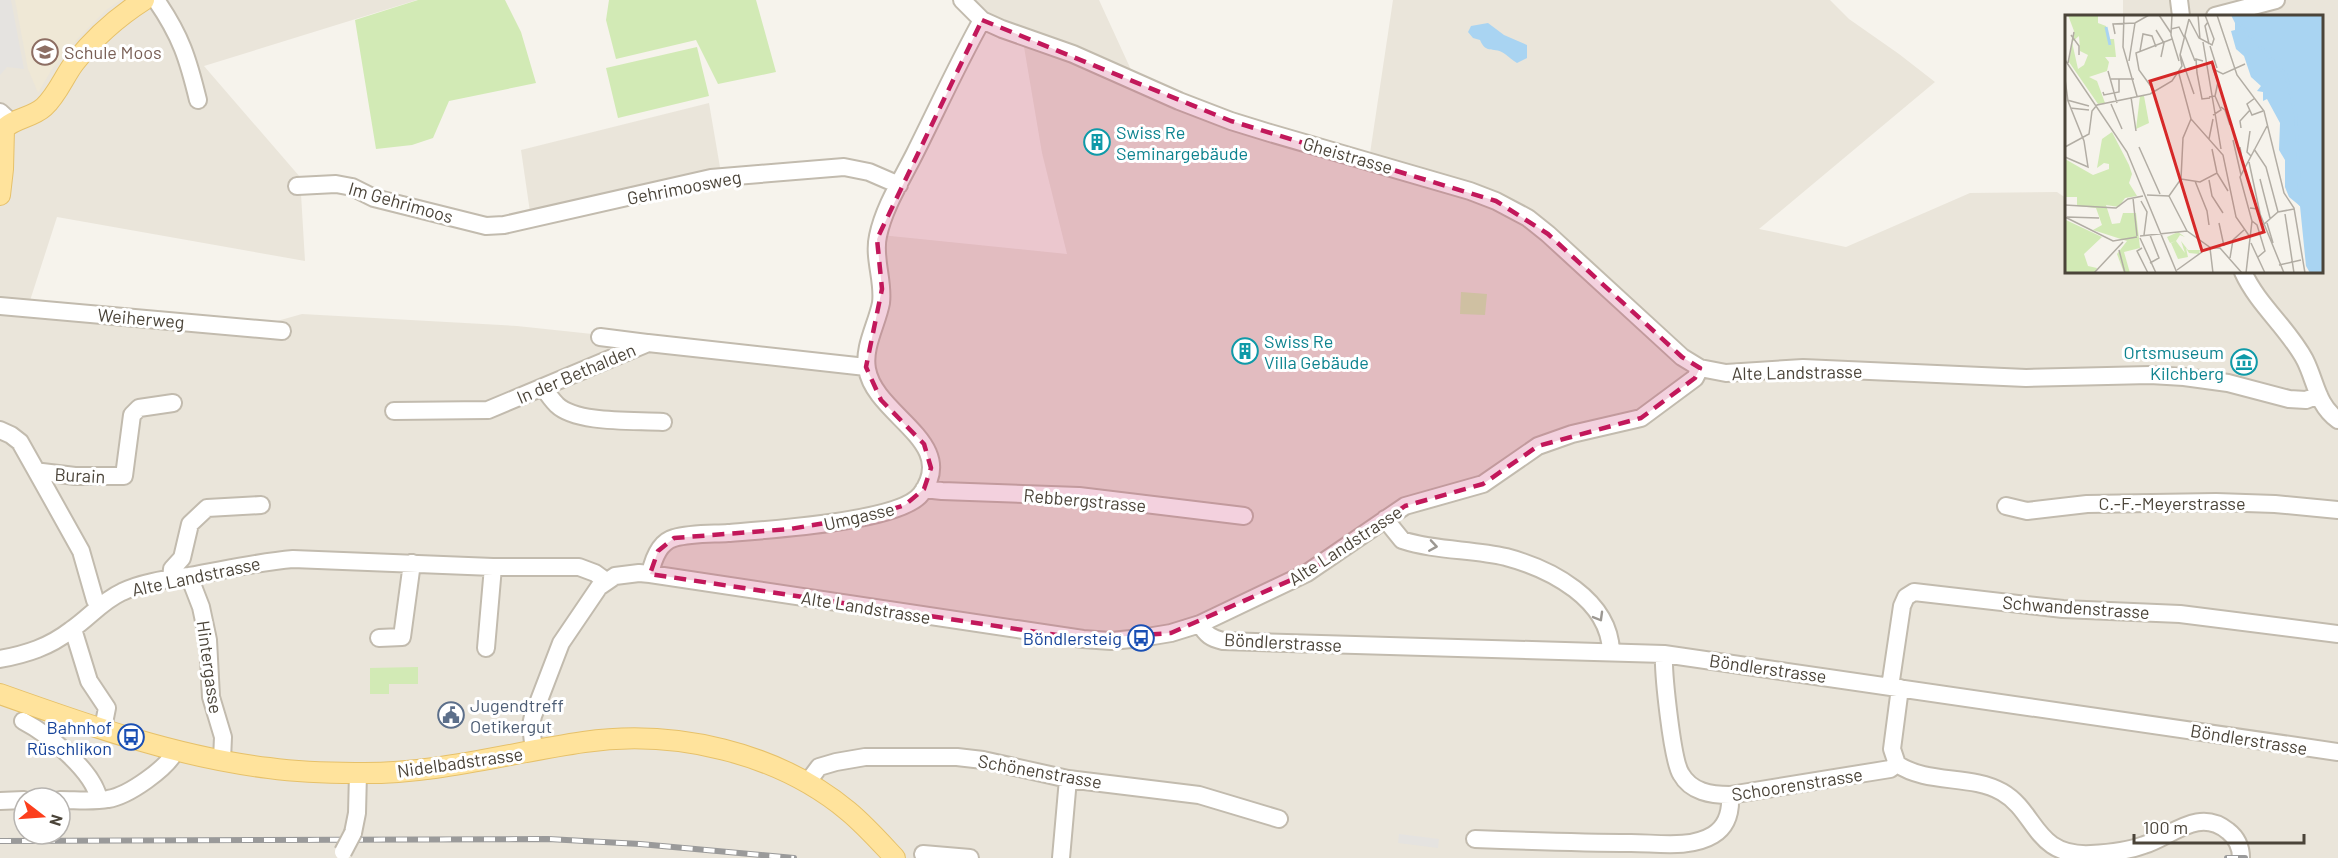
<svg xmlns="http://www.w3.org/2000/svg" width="2338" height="858" font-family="Barlow,sans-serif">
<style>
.residential{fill:#eae5da;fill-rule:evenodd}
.education{fill:#efe8d6}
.green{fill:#d2eab5}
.parking{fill:#e5e3e0}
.water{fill:#a9d4f2}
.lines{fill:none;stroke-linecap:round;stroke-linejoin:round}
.minor-casing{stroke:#c2bbae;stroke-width:20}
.major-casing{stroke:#e6c16a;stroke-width:22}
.minor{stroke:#fff;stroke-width:16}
.major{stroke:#ffe39c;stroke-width:20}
.rail-casing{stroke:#9a9a9a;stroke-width:6}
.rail{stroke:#fff;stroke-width:4;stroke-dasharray:11;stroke-linecap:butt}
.minor-bridge-casing{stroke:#c2bbae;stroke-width:20;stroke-linecap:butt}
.minor-bridge{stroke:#fff;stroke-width:16}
.oneway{stroke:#9c9892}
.marked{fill:#c2185b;fill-opacity:0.2;stroke:#c2185b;stroke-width:4.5;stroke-dasharray:12 8;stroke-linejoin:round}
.labels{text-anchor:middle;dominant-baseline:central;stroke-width:6;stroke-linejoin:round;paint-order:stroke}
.education-label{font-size:18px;fill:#785e54;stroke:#fff;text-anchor:start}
.culture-label{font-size:18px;fill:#0d838f;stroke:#fff;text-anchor:start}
.street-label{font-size:18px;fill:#4b4439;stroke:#fff}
.transit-label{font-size:18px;fill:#164399;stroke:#fff;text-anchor:end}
.service-label{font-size:18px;fill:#4e5e75;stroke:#fff;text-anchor:start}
.inset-river{fill:none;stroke:#a9d4f2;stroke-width:3}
.inset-road{fill:none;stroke:#b2ada4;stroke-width:1.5}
.view{fill:#d62828;fill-opacity:0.15;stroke:#d62828;stroke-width:3}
.inset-edge{fill:none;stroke:#4b4439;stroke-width:3}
</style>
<rect width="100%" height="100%" fill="#f6f3ec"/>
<path class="residential" d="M0,0h417l-213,66 96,111 5,84 -248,-44 -31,96 244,10 32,-9 215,12 338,36 17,-58 9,-69 186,19 -25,-101 -18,-106 -41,-17 -19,-30h135l39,85 231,75 24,-160h437l19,19 50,35 36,28 -176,147 87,18 124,-54 87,-1 9,6v74h256v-256h-199v-16h215v858h-2338zM24,798h36v36h-36z
M709,103l13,76 -191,40 -10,-69z"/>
<path class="education" d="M15,0h106l-15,10 -26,26 -28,33 -14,24 -10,-24z"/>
<path class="green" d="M418,0h87l16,32 15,51 -87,18 -16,37 -21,7 -36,4 -21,-129z
M609,0h147l20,72 -58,12 -22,-44 -80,19 -10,-39z
M697,47l12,49 -91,22 -12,-50z
M1461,292l26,2 -2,21 -25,-1z
M418,667v17h-29v10h-19v-26z"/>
<path class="parking" d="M0,0h11l13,69 -17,-2 -7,8z
M1399,834l40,5 -1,9 -40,-5z"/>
<path class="water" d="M1488,23l16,12 23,10v13l-10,5c-5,-3 -8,-6 -12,-9 -10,-8 -19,1 -25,-14l-7,-2 -5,-6 3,-6z"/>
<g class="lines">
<g class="minor-casing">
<path id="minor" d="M156,0c25,36 32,59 42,100
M962,0l20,20 20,9 71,25 106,47 52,20 39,12 200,58 26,10 32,17 20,16 134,123 18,11 26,5 77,-5 223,10 124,-3 34,2 44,6 61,16 17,1 13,-5
M2179,0l2,16
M2215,16l61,-16
M0,112l12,11
M297,186l39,-2 16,3 22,11 112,28 18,-1 207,-47 133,-11 25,5 30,13
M2243,272c15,33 45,56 62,88 11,22 12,45 33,60
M0,306l282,25
M600,337l47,6
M543,387c4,6 9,13 14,18 20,19 79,15 106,17
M394,411l94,-1 160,-67 218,24
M0,430l11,5 9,7 18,32 43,77 14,49 4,6
M38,474l4,-2 33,4h49l8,-61 7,-7 34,-5
M924,489l18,2 137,5 165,20
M2006,506l21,5 60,-7 129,-2 59,2 63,6
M1385,519l17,21c33,11 70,9 104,17 45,12 103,42 105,94
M650,574c3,-14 9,-32 24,-36 17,-5 38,-4 54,-5 37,-3 172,-11 193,-39 39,-52 -46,-78 -54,-125 -4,-22 10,-45 14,-66 3,-22 -8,-45 -3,-67 6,-29 24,-57 37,-83 22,-44 43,-90 67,-133
M189,576l12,31 7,33 3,57 12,40 -1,23
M171,579l1,-10 10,-11 8,-34 17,-16 54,-3
M1200,624c6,11 11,14 23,17l441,13 674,98
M73,629l16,52 18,27 -4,20
M379,638l23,-1 10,-74
M486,648l7,-81
M1664,654c-1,19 8,106 17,120 10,18 30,21 49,21l160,-26 7,-5
M0,659c27,-5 49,-12 71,-29 18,-12 31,-29 51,-38 20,-10 46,-13 67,-16 35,-6 69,-14 104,-17l200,8h86l16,6 11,8
M1890,687l12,-81 4,-9 8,-5 149,17 117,5 158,20
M1900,688l-8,61 5,15c31,21 73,10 105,28 35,20 32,65 89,62 17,-1 37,-3 53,-9 28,-9 55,-38 84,-14 9,7 13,16 13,27
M23,721c25,13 71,50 76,79
M534,751l-3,-26 2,-9 28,-73 38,-56 16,-11 24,-3 11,1 433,65 28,2 30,-3 30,-5 29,-9 107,-51 98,-67 78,-22 55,-38 34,-12 69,-16 54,-40 5,-10
M807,783l12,-16 17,-5 29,-5h92l26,3 85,19 131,16 80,24
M60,800c16,0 33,2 48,-1 20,-3 60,-31 68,-49
M0,801l24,-1
M353,833l4,-20 1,-40
M1475,839c52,2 104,4 156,4 26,0 59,6 82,-8 15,-9 18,-24 17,-40
M923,854l47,4
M1061,858l7,-79"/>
</g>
<g class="major-casing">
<path id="major" d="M0,195l3,-26 1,-40c10,-11 28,-11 40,-22 14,-13 20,-31 31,-45 19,-24 44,-46 69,-62
M0,694c87,31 177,63 269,74 29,4 57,5 86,5 78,2 153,-20 229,-31 90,-13 193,10 264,69 17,14 32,31 47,47"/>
</g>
<use href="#minor" class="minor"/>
<use href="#major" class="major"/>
<g class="rail-casing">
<path id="rail" d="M0,841l548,-2 92,5 154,14
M2227,858h18"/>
</g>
<use href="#rail" class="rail"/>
<g class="minor-bridge-casing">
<path id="minor-bridge" d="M343,852l10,-19"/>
</g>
<use href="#minor-bridge" class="minor-bridge"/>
</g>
<defs><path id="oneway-chevron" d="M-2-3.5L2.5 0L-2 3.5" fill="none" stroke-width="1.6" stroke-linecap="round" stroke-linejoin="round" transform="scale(1.5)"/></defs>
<g class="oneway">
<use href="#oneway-chevron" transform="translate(1433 546) rotate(9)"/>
<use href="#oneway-chevron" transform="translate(1599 617) rotate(60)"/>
</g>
<path class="marked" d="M982,20l249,101 265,80 52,33 134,123 18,11 -5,10 -54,40 -103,28 -55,38 -78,22 -98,67 -136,60 -88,6 -433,-65 8,-23 16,-13 116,-9 83,-14 32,-10 19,-16 7,-21 -7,-24 -43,-44 -15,-33 16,-78 -5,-50z"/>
<defs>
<g id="school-ring" transform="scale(1.35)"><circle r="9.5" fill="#fff" stroke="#8d6e63" stroke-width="1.5"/><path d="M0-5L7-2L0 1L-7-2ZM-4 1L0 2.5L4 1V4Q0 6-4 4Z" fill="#8d6e63"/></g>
<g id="building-ring" transform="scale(1.35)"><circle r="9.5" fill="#fff" stroke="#0f9aa8" stroke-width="1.5"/><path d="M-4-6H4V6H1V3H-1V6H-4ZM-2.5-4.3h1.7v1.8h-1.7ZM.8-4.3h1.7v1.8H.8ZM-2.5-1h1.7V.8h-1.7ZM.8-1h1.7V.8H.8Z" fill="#0f9aa8"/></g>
<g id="museum-ring" transform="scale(1.35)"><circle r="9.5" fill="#fff" stroke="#0f9aa8" stroke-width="1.5"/><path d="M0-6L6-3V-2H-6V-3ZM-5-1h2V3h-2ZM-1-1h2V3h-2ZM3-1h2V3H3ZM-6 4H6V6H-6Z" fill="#0f9aa8"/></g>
<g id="bus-ring" transform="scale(1.35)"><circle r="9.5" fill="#fff" stroke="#1a4fb4" stroke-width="1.5"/><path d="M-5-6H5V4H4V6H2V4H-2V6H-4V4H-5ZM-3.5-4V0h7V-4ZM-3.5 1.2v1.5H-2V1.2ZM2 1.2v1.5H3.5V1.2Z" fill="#1a4fb4"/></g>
<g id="civic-ring" transform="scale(1.35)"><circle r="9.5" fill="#fff" stroke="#5c6f8a" stroke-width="1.5"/><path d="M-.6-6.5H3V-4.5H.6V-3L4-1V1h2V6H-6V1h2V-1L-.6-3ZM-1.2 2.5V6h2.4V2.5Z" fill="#5c6f8a"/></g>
</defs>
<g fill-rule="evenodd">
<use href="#school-ring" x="45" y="52"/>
<use href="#building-ring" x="1097" y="142"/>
<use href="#building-ring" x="1245" y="351"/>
<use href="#museum-ring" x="2244" y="362"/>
<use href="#bus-ring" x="1141" y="638"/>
<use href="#civic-ring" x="451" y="715"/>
<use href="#bus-ring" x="131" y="737"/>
</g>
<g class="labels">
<g class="education-label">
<text x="64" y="52">Schule Moos</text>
</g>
<g class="culture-label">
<text x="1116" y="132">Swiss Re<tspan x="1116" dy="21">Seminargebäude</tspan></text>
<text x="1264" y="341">Swiss Re<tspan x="1264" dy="21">Villa Gebäude</tspan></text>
<text x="2224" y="352" text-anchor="end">Ortsmuseum<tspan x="2224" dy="21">Kilchberg</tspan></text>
</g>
<g class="street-label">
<text transform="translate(1348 155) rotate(16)">Gheistrasse</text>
<text transform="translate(684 187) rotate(-11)">Gehrimoosweg</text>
<text transform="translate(401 202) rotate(16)">Im Gehrimoos</text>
<text transform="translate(141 318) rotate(5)">Weiherweg</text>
<text transform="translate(1797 372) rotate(-1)">Alte Landstrasse</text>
<text transform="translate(576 373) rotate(-23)">In der Bethalden</text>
<text transform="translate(80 475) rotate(3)">Burain</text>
<text transform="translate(1085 500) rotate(5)">Rebbergstrasse</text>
<text x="2172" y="503">C.-F.-Meyerstrasse</text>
<text transform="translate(859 516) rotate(-13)">Umgasse</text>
<text transform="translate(1345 545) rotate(-33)">Alte Landstrasse</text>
<text transform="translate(196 576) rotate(-12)">Alte Landstrasse</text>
<text transform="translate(866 607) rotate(9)">Alte Landstrasse</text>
<text transform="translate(2076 607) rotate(4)">Schwandenstrasse</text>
<text transform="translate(1283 642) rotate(3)">Böndlerstrasse</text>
<text transform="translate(210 667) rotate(82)">Hintergasse</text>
<text transform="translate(1768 668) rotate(8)">Böndlerstrasse</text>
<text transform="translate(2249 739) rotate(9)">Böndlerstrasse</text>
<text transform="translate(460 762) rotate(-8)">Nidelbadstrasse</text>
<text transform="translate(1040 771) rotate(10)">Schönenstrasse</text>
<text transform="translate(1797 784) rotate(-9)">Schoorenstrasse</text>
</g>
<g class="transit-label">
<text x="1122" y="638">Böndlersteig</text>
<text x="112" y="727">Bahnhof<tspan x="112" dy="21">Rüschlikon</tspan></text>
</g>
<g class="service-label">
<text x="470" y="705">Jugendtreff<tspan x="470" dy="21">Oetikergut</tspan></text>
</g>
</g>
<g transform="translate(2065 15)">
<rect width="258" height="258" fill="#f6f3ec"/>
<path d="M3,0h30v8l8,3 4,20v-7h4l2,18h-11l4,5 -2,9 -18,6 8,4 8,22 -7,1 -29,-42 5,-31zM14,21l1,15 8,4 -4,10 -6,4 -6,-27zM75,81h4l5,27 -13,6zM47,117l17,33 3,9 -3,9 8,13 -12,2 -6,9 -13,-2 6,19 8,-1 3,-10h13l4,35 -16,4 6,21h-6l-7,-19 10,-13 -34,-11 9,-5 -6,-17 -19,-2v-9h-12v-38l28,16 16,-6v-5l-5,-1 -7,5 5,-29zM1,205l36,17 -18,17 4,12 9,2 -2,5h-30zM113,217l7,5 -5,-2 -4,6 9,12 -4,-12 7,9h12l-1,4 -10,-1 -3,-5 2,9 -10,2 -7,-16 5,-2 -6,2 -3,-6z" fill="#d2eab5" fill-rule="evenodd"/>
<path d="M166,0h92v258h-13l-4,-7 -6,-60 -11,-9 -4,-10v-27l-6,-10 1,-27 -13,-24 -4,2v-9l-6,-1 4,-5 -10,-9 -7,-21 -8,-7 -5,-18 4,-1v-7z" fill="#a9d4f2"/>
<path class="inset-river" d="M172,6l49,54 10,41 4,88 23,23M41,12l4,18"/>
<path class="inset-road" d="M59,0l-1,32 14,49M94,0l12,18M107,0l-1,20 8,26M133,0l2,24M152,0l20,60 27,36 20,82 10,15 11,65M124,4l10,19 13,7 2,-6 -9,-24M143,7l-3,4 4,18M106,14l8,-2 5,10M91,15l8,13 -3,14M50,19l-2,-10 22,-1 14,-8M6,20l8,11v9M120,21l10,25M138,27l18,107M145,31l7,22M75,36l3,-17 9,2 4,11M115,39l14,40M0,45l62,92 50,121M64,46l6,-38M138,46l-7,-2 1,14 5,26 8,-1M3,48l6,-31M43,56l9,32M114,59l12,45 32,36 13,62 14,20M0,64l3,22 16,40 4,26 -23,-10M46,64h23M38,77l1,3 15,-3v-13M90,77l-16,-22 -3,-17 36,-14M66,82l5,34M144,82l6,-1 3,-14 -5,-13 10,5 22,-10M190,83l-8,6 5,11 11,-4M2,85l22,6M46,89l11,25M156,92l4,3 5,15M5,93l19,2M148,100l8,-5 -6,-14M176,113l-1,-7 10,-11M185,116l-3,21 4,4M144,124l4,-20M168,125l8,35M0,132l24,-13 3,-23 5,-6 53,-11 22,-13 10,-15 -2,-11 9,-36M74,132l21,47M175,132l3,18M147,134l5,24M189,134l12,18 12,45M184,147l12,56M116,164l19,3 17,-9 11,18M195,164l10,39M144,165l3,16 11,17M130,166l12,30 2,14M82,180l22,1M104,181l12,-17 2,-41 8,-19M104,181l18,35M68,183l4,38M76,186l6,11 -3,23M0,190l51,3 12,-9 15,-3M185,193l8,1 26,64M220,199l9,59M0,202l48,24 24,-4M2,202l32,1M187,206l5,4 8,26 -7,6M154,208l5,23M202,208l6,20M198,210l15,-13 16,-3M75,221l47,-5 24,17h9l22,25M75,223l16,35M186,228l14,30M77,233l-5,3 11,22M145,233l3,25M54,235l6,23M165,243l3,-18 11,-10M85,248l9,-5 -9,-23M214,250l22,-5M112,255l25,-18M29,258l29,-31M181,258l6,-52 -12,-44 27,-51"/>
<path class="view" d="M147,47l52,170 -62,19 -52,-170z"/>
<rect width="258" height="258" class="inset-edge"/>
</g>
<g transform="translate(42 816) rotate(107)"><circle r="28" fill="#ffffff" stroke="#b7b4b0" stroke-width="1.5"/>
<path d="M0-4.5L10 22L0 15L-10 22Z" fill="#fc3f1d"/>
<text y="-9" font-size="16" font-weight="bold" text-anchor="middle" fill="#4b4439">N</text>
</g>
<path d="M2134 834v9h170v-9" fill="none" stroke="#4b4439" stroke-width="3"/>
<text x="2143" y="834" font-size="18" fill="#4b4439" stroke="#ffffff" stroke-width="4.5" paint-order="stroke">100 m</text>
</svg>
